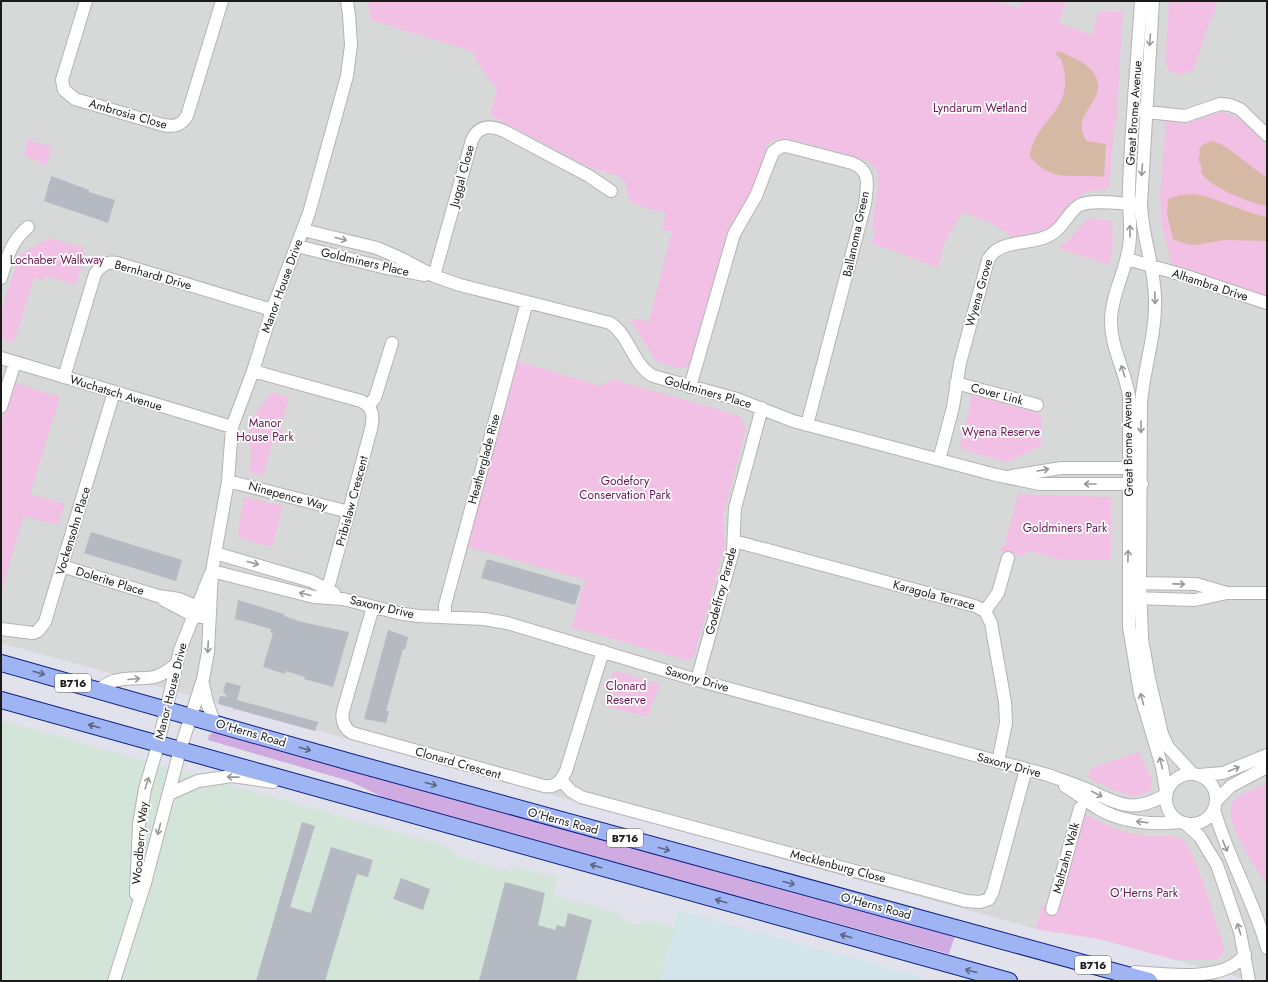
<svg xmlns="http://www.w3.org/2000/svg" width="1268" height="982" font-family="Jost,sans-serif">
<style>
.residential{fill:#d7d8d8}
.commercial{fill:#d1e5eb}
.industrial{fill:#d3e4d9}
.grass{fill:#d0abe1}
.park{fill:#f3c0e5}
.water{fill:#d5b9a5}
.building{fill:#b5bac2}
.lines{fill:none;stroke-linecap:round;stroke-linejoin:round}
.minor-casing{stroke:#b3b3b3;stroke-width:14}
.major-casing{stroke:#0e1f83;stroke-width:18}
.minor{stroke:#fff;stroke-width:12}
.major{stroke:#9fb4f2;stroke-width:16}
.oneway{stroke:#989898}
.oneway2{stroke:#5c6786}
.labels{text-anchor:middle;dominant-baseline:central;stroke-width:3.5;stroke-linejoin:round;paint-order:stroke}
.shield{fill:#fff;stroke:#5f5f5f;stroke-width:1}
.shield-label{font-size:11px;font-weight:bold;fill:#1a1a1a}
.park-label{font-size:12px;fill:#6c1555;stroke:#fff}
.street-label{font-size:12px;fill:#1a1a1a;stroke:#fff}
</style>
<rect width="100%" height="100%" fill="#e1e2eb"/>
<path class="residential" d="M1,1h1266v980h-15l-153,-42 -63,-10 -1035,-286z"/>
<path class="commercial" d="M679,911l256,70h-276z"/>
<path class="industrial" d="M1,720l445,126 14,12 52,13 2,-5 43,12 -4,17 66,18 4,7 13,5 14,-4 24,7 -15,53h-658z"/>
<path class="grass" d="M219,729l736,206 -6,19 -562,-155 -38,-18 -141,-41 1,-5z"/>
<path class="park" d="M368,1h629l22,7 3,-7h44l-7,22 33,12 6,-24 25,1 -7,116 -2,2 -5,59 -21,2 -16,11 -10,15 -14,12 -35,8 -23,-15 -28,-10 -17,30 -7,26 -66,-25 4,-14 -4,-1 6,-44 -1,-13 -8,-10 -78,-22h-17l-7,6 -14,42 -25,44 -39,134 -9,4 -24,-8 -24,-39 1,-4 16,4 23,-90 -10,-3 4,-16 -29,-8 -7,-4 -5,-20 -6,-5 -26,-7 -103,-54 7,-26 -18,-23 -6,-14 -102,-32z
M1169,1h48l-2,11 -5,9 -17,50h-3l-8,4 -12,-4 -5,-7z
M1221,112c25,4 27,20 46,32v153l-91,-31 -5,-4 -9,-37 -2,-29 6,-74 21,1z
M28,140l24,7 -5,19 -23,-11z
M1089,219l23,1 1,25 -4,20 -51,-17 10,-7 16,-19z
M49,238l33,9 3,8 -9,30 -29,-9 -6,4 -7,-2 -20,64 -13,-4v-26l18,-57z
M516,361l86,25 10,-7 128,37 6,12 -23,89 2,28 -31,112 -8,3 -114,-33 13,-47 -119,-34z
M14,383l46,14 -30,97 35,10 -7,21 -34,-9 -23,75v-169z
M274,393l15,4 -8,30 3,7 -2,8 -10,2 -9,32 -14,-4c7,-28 -10,-40 12,-66 5,-5 7,-10 13,-13z
M971,395l70,19v32l-33,16 -45,-12 -3,-6 10,-35z
M1018,494l93,3v63h-50l-32,-9 -7,5 -25,-6 7,-3z
M244,497l39,9 -11,41 -30,-8 -4,-6z
M616,671l44,13c-3,12 -10,21 -13,33l-44,-12 10,-32z
M1139,752l12,25 1,10c-14,20 -49,-2 -64,-10l3,-9z
M1267,783v102c-10,-15 -48,-68 -33,-85 8,-8 23,-12 33,-17z
M1081,811c20,13 42,22 65,25 12,1 26,-2 37,4 11,6 37,94 42,111l-8,9h-41l-77,-21 -63,-10 6,-23 12,3z"/>
<path class="water" d="M1057,51c6,1 11,5 17,7 13,6 29,19 23,35 -7,18 -24,28 -10,48l19,3 -2,33c-32,-4 -50,7 -74,-20 4,-40 49,-45 31,-98l-5,-4z
M1212,141c16,3 38,27 55,36v29c-14,-2 -62,-20 -66,-35 0,-1 1,-2 1,-3 -2,-7 -6,-6 -2,-14l-1,-4 3,-5z
M1195,194c25,5 47,18 72,23v24l-42,-1 -30,5 -9,-1 -13,-5 -6,-25 1,-15 13,-4z"/>
<path class="building" d="M51,176l38,14v2l26,8 -7,23 -64,-22z
M91,532l91,28 -6,21 -92,-28z
M487,559l94,27 -6,19 -94,-27z
M238,600l46,14v2l18,6 47,10 -16,55 -29,-8 1,-2 -19,-6 -1,3 -22,-7 10,-34 -3,-1 1,-3 -36,-10z
M388,630l20,7 -3,13 -2,-1 -17,62h3l-3,12 -22,-4z
M226,682l15,4 -4,14 81,22 -3,9 -80,-22 -1,2 -1,-3 -15,-4 2,-8 7,1 -4,-6z
M302,822l13,4 -25,81 21,6 20,-66 42,13 -5,17 -11,-3 -32,107h-69z
M401,878l29,11 -7,21 -30,-11z
M505,882l40,11 -7,32 17,5 2,-5 8,2 3,-14 24,7 -16,61h-97z"/>
<g class="lines">
<g class="minor-casing">
<path id="minor" d="M86,1l-24,79 2,10 11,9 88,26c11,2 18,1 24,-9l35,-115
M1141,1c-4,63 -10,125 -12,188 -1,16 2,32 1,48 -1,29 -18,54 -19,82 -1,27 14,51 18,77v231l11,66 22,74 4,24
M1153,1l-12,203c1,33 14,63 14,96 1,35 -11,68 -14,103l-1,180 2,56 7,39 13,56 6,13 24,26
M1138,111l47,5 35,-12 10,1 10,4 27,26
M303,230l74,18 23,10 34,18 26,9 150,38c20,13 22,41 43,53l84,23 56,22 203,54 44,9h102
M297,246l85,21 43,8
M1127,259l56,16 84,28
M434,276l38,-136c7,-15 18,-15 32,-9l85,45 22,15
M1,278c6,-20 10,-37 27,-51
M1,358l231,69
M253,371l108,30c12,6 13,15 10,28l-41,152 -7,16
M64,377l31,-103c5,-8 12,-13 22,-11l155,47
M956,383l81,22
M690,387l44,-153 22,-38 17,-44 7,-5 6,-1 66,17c20,8 15,23 13,41l-58,221
M368,406l7,-8 17,-55
M1,407l14,-45
M939,460l14,-53 7,-44 28,-103c11,-22 43,-14 62,-25 14,-7 18,-24 30,-30 13,-6 40,-1 55,-1
M1012,476l49,-8h76
M228,481l121,31
M734,541l241,65 10,5 6,12 14,79 1,21 -8,39
M215,553l96,28 23,12
M62,566l96,30 21,3 25,11
M212,571l102,26 29,2 55,14 20,3 66,3 23,4 190,57 351,95c14,5 27,9 40,15 31,14 45,24 77,5
M1132,583l64,1 31,9
M1133,598l62,2 32,-7h40
M164,600l30,16 8,1
M373,607l-30,104c-2,10 1,17 9,22l192,53c12,2 17,-5 22,-15l37,-120
M985,611l13,-18 10,-35
M445,617v-12l82,-303
M1,629l32,4 5,-2 7,-9 69,-230
M697,680l36,-129 2,-43 27,-100
M203,684l4,18 7,20
M98,690c5,-3 11,-8 16,-9 26,-7 38,5 62,-17
M1166 799a25 25 0 1 1 50 0a25 25 0 1 1-50 0Z
M1199,775l24,-2 44,-18
M561,780l10,11 10,6 385,104 14,1 9,-3 4,-8 33,-122
M1065,786c12,7 22,16 34,23 25,14 53,16 81,13
M169,794l29,-13 34,-5 41,6
M1216,801l15,-15 36,-19
M1214,809c13,48 40,91 53,139
M1185,823l15,14 17,28 23,67 9,49
M136,894l3,-70 6,-35 13,-44 22,-95 30,-75
M1052,909l28,-101
M1135,972c34,3 92,10 110,-18
M114,981l31,-98 35,-133 23,-71 5,-27 4,-81 16,-90 4,-54 21,-56 19,-61 37,-97 38,-137 4,-31 -2,-30 -2,-14"/>
</g>
<g class="major-casing">
<path id="major" d="M1,663l349,99 799,219
M1,700l1008,281"/>
</g>
<use href="#minor" class="minor"/>
<use href="#major" class="major"/>
</g>
<defs><path id="oneway-shaft" d="M-6 0H5M1.5-3L5.5 0L1.5 3" fill="none" stroke-width="1.6" stroke-linecap="round" stroke-linejoin="round"/></defs>
<g class="oneway">
<use href="#oneway-shaft" transform="translate(1150 40) rotate(94)"/>
<use href="#oneway-shaft" transform="translate(1142 170) rotate(94)"/>
<use href="#oneway-shaft" transform="translate(1130 231) rotate(-91)"/>
<use href="#oneway-shaft" transform="translate(341 239) rotate(14)"/>
<use href="#oneway-shaft" transform="translate(1155 298) rotate(88)"/>
<use href="#oneway-shaft" transform="translate(1123 371) rotate(-108)"/>
<use href="#oneway-shaft" transform="translate(1141 427) rotate(90)"/>
<use href="#oneway-shaft" transform="translate(1043 470) rotate(-10)"/>
<use href="#oneway-shaft" transform="translate(1090 484) rotate(180)"/>
<use href="#oneway-shaft" transform="translate(1128 556) rotate(-89)"/>
<use href="#oneway-shaft" transform="translate(253 563) rotate(15)"/>
<use href="#oneway-shaft" transform="translate(1179 584) rotate(1)"/>
<use href="#oneway-shaft" transform="translate(305 594) rotate(-166)"/>
<use href="#oneway-shaft" transform="translate(208 647) rotate(93)"/>
<use href="#oneway-shaft" transform="translate(134 679) rotate(-5)"/>
<use href="#oneway-shaft" transform="translate(1142 699) rotate(-105)"/>
<use href="#oneway-shaft" transform="translate(1161 763) rotate(-104)"/>
<use href="#oneway-shaft" transform="translate(1234 769) rotate(-22)"/>
<use href="#oneway-shaft" transform="translate(233 777) rotate(-179)"/>
<use href="#oneway-shaft" transform="translate(147 783) rotate(-72)"/>
<use href="#oneway-shaft" transform="translate(1097 794) rotate(27)"/>
<use href="#oneway-shaft" transform="translate(1142 822) rotate(-173)"/>
<use href="#oneway-shaft" transform="translate(159 829) rotate(105)"/>
<use href="#oneway-shaft" transform="translate(1225 846) rotate(68)"/>
<use href="#oneway-shaft" transform="translate(1239 929) rotate(-107)"/>
</g>
<g class="oneway2">
<use href="#oneway-shaft" transform="translate(39 673) rotate(16)"/>
<use href="#oneway-shaft" transform="translate(94 726) rotate(-164)"/>
<use href="#oneway-shaft" transform="translate(305 749) rotate(16)"/>
<use href="#oneway-shaft" transform="translate(431 784) rotate(15)"/>
<use href="#oneway-shaft" transform="translate(664 849) rotate(15)"/>
<use href="#oneway-shaft" transform="translate(596 866) rotate(-164)"/>
<use href="#oneway-shaft" transform="translate(789 883) rotate(15)"/>
<use href="#oneway-shaft" transform="translate(721 901) rotate(-164)"/>
<use href="#oneway-shaft" transform="translate(846 936) rotate(-164)"/>
<use href="#oneway-shaft" transform="translate(971 971) rotate(-165)"/>
</g>
<g class="labels">
<g class="shield">
<rect x="55" y="674" width="36" height="18" rx="3"/>
<rect x="607" y="829" width="36" height="18" rx="3"/>
<rect x="1075" y="956" width="36" height="18" rx="3"/>
</g>
<g class="shield-label">
<text x="73" y="683">B716</text>
<text x="625" y="838">B716</text>
<text x="1093" y="965">B716</text>
</g>
<g class="park-label">
<text x="980" y="108">Lyndarum Wetland</text>
<text x="57" y="260">Lochaber Walkway</text>
<text x="265" y="423">Manor<tspan x="265" dy="14">House Park</tspan></text>
<text x="1001" y="432">Wyena Reserve</text>
<text x="625" y="481">Godefory<tspan x="625" dy="14">Conservation Park</tspan></text>
<text x="1065" y="528">Goldminers Park</text>
<text x="626" y="686">Clonard<tspan x="626" dy="14">Reserve</tspan></text>
<text x="1144" y="893">O'Herns Park</text>
</g>
<g class="street-label">
<text transform="translate(1134 113) rotate(-86)">Great Brome Avenue</text>
<text transform="translate(128 114) rotate(16)">Ambrosia Close</text>
<text transform="translate(462 176) rotate(-75)">Juggal Close</text>
<text transform="translate(856 234) rotate(-78)">Ballanoma Green</text>
<text transform="translate(365 262) rotate(13)">Goldminers Place</text>
<text transform="translate(153 275) rotate(16)">Bernhardt Drive</text>
<text transform="translate(1210 285) rotate(18)">Alhambra Drive</text>
<text transform="translate(282 286) rotate(-70)">Manor House Drive</text>
<text transform="translate(979 293) rotate(-74)">Wyena Grove</text>
<text transform="translate(708 392) rotate(16)">Goldminers Place</text>
<text transform="translate(116 393) rotate(17)">Wuchatsch Avenue</text>
<text transform="translate(997 394) rotate(15)">Cover Link</text>
<text transform="translate(1128 444) rotate(-91)">Great Brome Avenue</text>
<text transform="translate(484 459) rotate(-75)">Heatherglade Rise</text>
<text transform="translate(288 496) rotate(15)">Ninepence Way</text>
<text transform="translate(352 501) rotate(-75)">Pribislaw Crescent</text>
<text transform="translate(73 531) rotate(-73)">Vockensohn Place</text>
<text transform="translate(110 581) rotate(17)">Dolerite Place</text>
<text transform="translate(721 591) rotate(-75)">Godeffroy Parade</text>
<text transform="translate(934 595) rotate(15)">Karagola Terrace</text>
<text transform="translate(382 607) rotate(13)">Saxony Drive</text>
<text transform="translate(697 679) rotate(16)">Saxony Drive</text>
<text transform="translate(171 691) rotate(-76)">Manor House Drive</text>
<text transform="translate(251 733) rotate(16)">O'Herns Road</text>
<text transform="translate(458 763) rotate(16)">Clonard Crescent</text>
<text transform="translate(1009 765) rotate(15)">Saxony Drive</text>
<text transform="translate(563 821) rotate(15)">O'Herns Road</text>
<text transform="translate(140 843) rotate(-85)">Woodberry Way</text>
<text transform="translate(1066 858) rotate(-75)">Maltzahn Walk</text>
<text transform="translate(838 866) rotate(15)">Mecklenburg Close</text>
<text transform="translate(876 906) rotate(15)">O'Herns Road</text>
</g>
</g>
<rect width="1268" height="982" fill="none" stroke="#1a1a1a" stroke-width="4"/>
</svg>
